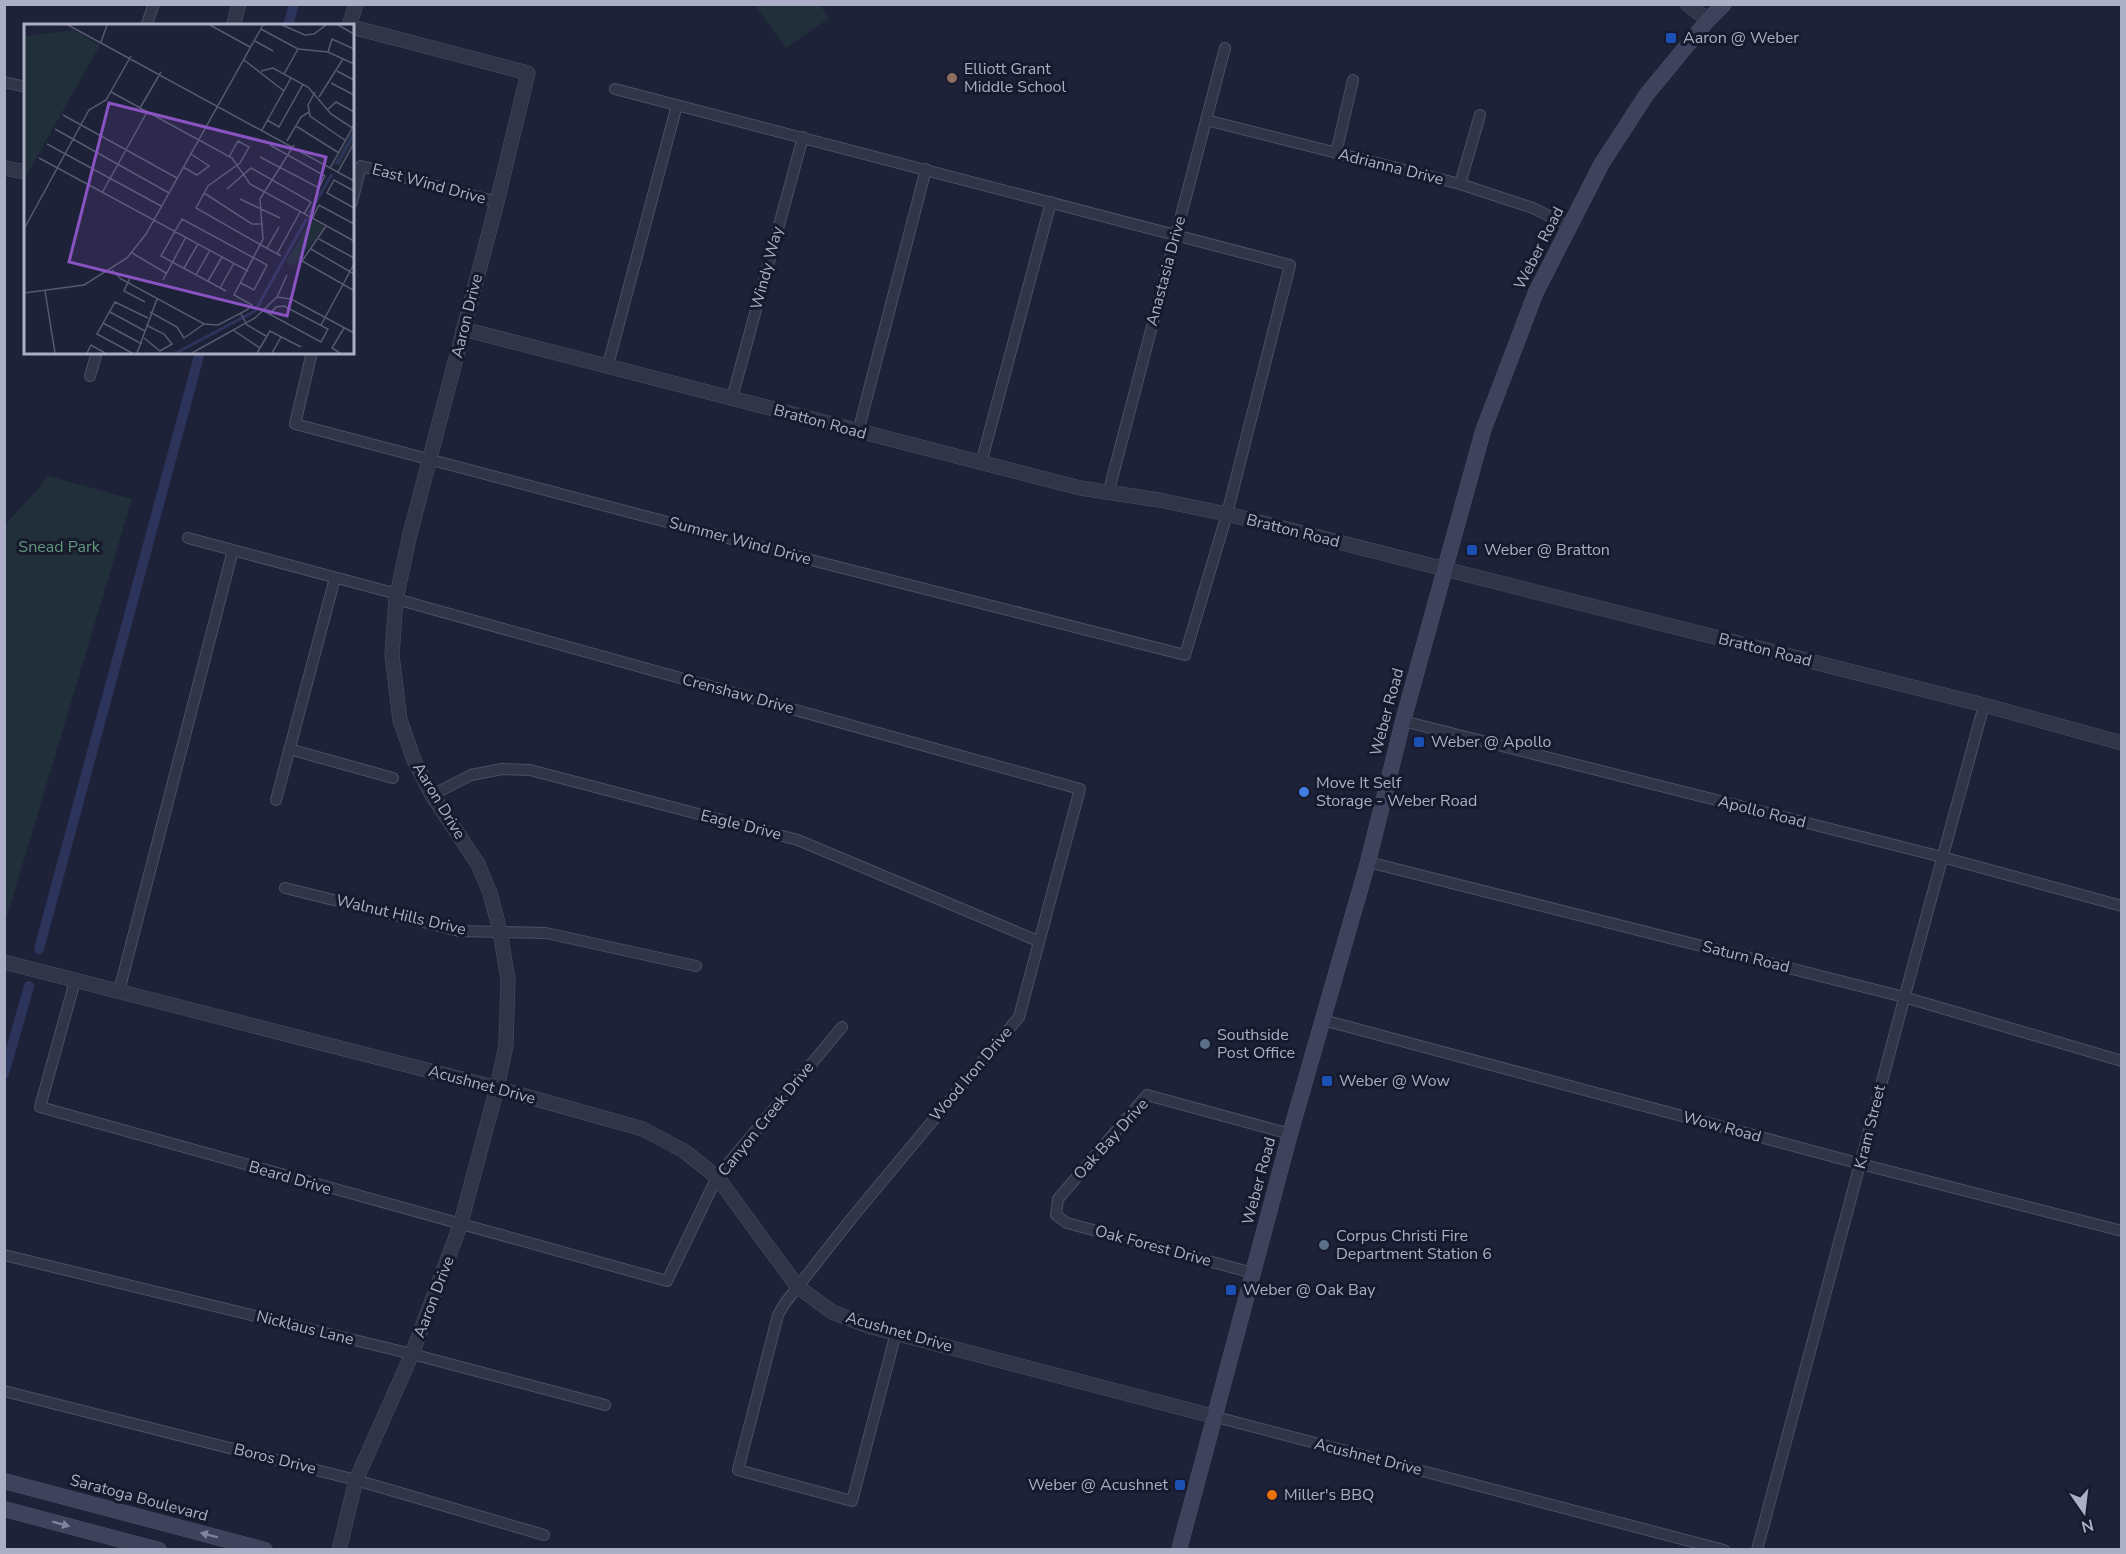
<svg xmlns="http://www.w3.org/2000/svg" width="2126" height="1554" font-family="'Nunito Sans',sans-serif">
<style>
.green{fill:#202f39}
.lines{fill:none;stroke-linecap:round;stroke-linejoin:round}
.canal{stroke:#2d345c;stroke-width:10}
.minor-casing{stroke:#4c4f63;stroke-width:12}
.tertiary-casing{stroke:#4c4f63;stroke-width:15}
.secondary-casing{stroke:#4c4f63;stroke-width:16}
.minor{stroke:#323548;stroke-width:10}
.tertiary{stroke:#323548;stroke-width:14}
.secondary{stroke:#3f425c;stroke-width:15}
.oneway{fill:#80839b}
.transit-dot{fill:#1a4fb4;stroke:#171a2d;stroke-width:2}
.education-dot{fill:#8d6e63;stroke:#171a2d;stroke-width:2}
.shop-dot{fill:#3f7fe0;stroke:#171a2d;stroke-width:2}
.service-dot{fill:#5c6f8a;stroke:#171a2d;stroke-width:2}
.food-dot{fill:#e8710a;stroke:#171a2d;stroke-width:2}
.labels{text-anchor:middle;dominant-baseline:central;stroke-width:6;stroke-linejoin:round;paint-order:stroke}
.poi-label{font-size:16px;fill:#abaec5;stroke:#171a2d;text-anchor:start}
.street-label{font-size:16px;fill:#abaec5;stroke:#171a2d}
.park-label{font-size:16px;fill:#62977c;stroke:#171a2d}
.inset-river{fill:none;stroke:#2d345c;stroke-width:3}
.inset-road{fill:none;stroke:#565a70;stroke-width:1.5}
.view{fill:#8953c1;fill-opacity:0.15;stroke:#8953c1;stroke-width:3}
.inset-edge{fill:none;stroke:#abaec5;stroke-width:3}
</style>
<rect width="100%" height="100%" fill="#1e2238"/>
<path class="green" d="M755,5h65l9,13 -43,30z
M48,476l84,23 -127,424v-398l37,-41z"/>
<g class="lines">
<path class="canal" d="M288,26l6,-22
M39,949l161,-597
M4,1074l25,-88"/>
<g class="minor-casing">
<path id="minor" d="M146,26l8,-22
M4,82l22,5
M1206,120l254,64 73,24 38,19
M1336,153l17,-73
M1460,184l20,-69
M352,202l9,-36 136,36
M312,352l-17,72 520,137 370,94 42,-141 63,-249 -675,-176
M608,365l69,-260
M90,376l7,-24
M732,398l71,-261
M858,432l68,-263
M981,463l70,-261
M1108,494l117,-446
M188,538l209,56
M396,599l684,190 -61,228 -168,202 -66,84 -7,12 -40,155 114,31 44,-168
M1403,721l539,136 180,49
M289,749l104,29
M432,795l39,-20 31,-6 28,1 268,70 240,101
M276,800l59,-222
M1368,862l536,135 218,64
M285,888l174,43 87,2 150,33
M75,981l-35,126 627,174 50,-104 125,-150
M119,991l114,-441
M1323,1020l538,144 261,67
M4,1255l408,99 193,51
M1253,1273l-186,-50 -11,-8 2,-16 89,-104 143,39
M4,1391l352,89 188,55
M1216,1417l508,133
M1757,1550c76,-282 149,-564 227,-845"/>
</g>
<g class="tertiary-casing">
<path id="tertiary" d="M1687,4l21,16
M233,26l6,-22
M349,26l7,-22
M4,168l22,4
M463,329l617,159 79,12 68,14 757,191 138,38
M4,962l493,126 146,41 41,22 33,26 80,109 35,26 36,14 348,91
M339,1550l17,-70 56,-126 48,-128 37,-138 9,-43 2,-65 -8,-49 -10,-38 -12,-29 -46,-69 -18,-35 -14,-40 -8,-65 4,-56 14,-65 87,-332 31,-129 -176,-46"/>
</g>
<g class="secondary-casing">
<path id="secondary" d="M4,1481l261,69
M4,1509l155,41
M1179,1550l111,-416 78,-272 35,-141 80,-290 53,-139 66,-129 45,-69 61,-74 16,-16"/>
</g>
<use href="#minor" class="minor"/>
<use href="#tertiary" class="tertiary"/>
<use href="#secondary" class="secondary"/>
</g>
<defs><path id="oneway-solid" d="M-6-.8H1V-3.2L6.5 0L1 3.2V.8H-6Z" transform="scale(1.5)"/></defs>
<g class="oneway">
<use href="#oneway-solid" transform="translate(61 1524) rotate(15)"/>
<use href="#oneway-solid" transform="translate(209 1535) rotate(-165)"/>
</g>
<g class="transit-dot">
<rect x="1665" y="32" width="12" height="12" rx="3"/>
<rect x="1466" y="544" width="12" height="12" rx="3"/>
<rect x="1413" y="736" width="12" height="12" rx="3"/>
<rect x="1321" y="1075" width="12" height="12" rx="3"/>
<rect x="1225" y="1284" width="12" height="12" rx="3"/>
<rect x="1174" y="1479" width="12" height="12" rx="3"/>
</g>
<circle class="education-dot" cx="952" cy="78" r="6"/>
<circle class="shop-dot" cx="1304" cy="792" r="6"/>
<g class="service-dot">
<circle cx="1205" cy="1044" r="6"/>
<circle cx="1324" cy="1245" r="6"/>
</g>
<circle class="food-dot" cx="1272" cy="1495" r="6"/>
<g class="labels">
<g class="poi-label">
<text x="1683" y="38">Aaron @ Weber</text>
<text x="964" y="69">Elliott Grant<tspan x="964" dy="18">Middle School</tspan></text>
<text x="1484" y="550">Weber @ Bratton</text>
<text x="1431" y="742">Weber @ Apollo</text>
<text x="1316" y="783">Move It Self<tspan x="1316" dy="18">Storage - Weber Road</tspan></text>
<text x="1217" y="1035">Southside<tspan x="1217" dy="18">Post Office</tspan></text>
<text x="1339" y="1081">Weber @ Wow</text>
<text x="1336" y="1236">Corpus Christi Fire<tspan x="1336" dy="18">Department Station 6</tspan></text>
<text x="1243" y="1290">Weber @ Oak Bay</text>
<text x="1168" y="1485" text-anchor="end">Weber @ Acushnet</text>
<text x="1284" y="1495">Miller's BBQ</text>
</g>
<g class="street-label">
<text transform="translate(1391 167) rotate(14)">Adrianna Drive</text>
<text transform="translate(429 184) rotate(15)">East Wind Drive</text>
<text transform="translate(1539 248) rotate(-63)">Weber Road</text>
<text transform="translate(767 268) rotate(-75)">Windy Way</text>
<text transform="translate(1166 271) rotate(-75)">Anastasia Drive</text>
<text transform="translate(467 316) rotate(-76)">Aaron Drive</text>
<text transform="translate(820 422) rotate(15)">Bratton Road</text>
<text transform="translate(1293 531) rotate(14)">Bratton Road</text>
<text transform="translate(740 541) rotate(15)">Summer Wind Drive</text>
<text transform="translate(1765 650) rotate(14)">Bratton Road</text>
<text transform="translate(738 694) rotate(15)">Crenshaw Drive</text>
<text transform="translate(1387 712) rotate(-75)">Weber Road</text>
<text transform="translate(439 801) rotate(59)">Aaron Drive</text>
<text transform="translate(1762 812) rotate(14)">Apollo Road</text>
<text transform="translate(741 825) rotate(14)">Eagle Drive</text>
<text transform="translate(401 915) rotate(13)">Walnut Hills Drive</text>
<text transform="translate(1746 957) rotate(14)">Saturn Road</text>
<text transform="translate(971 1074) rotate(-50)">Wood Iron Drive</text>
<text transform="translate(482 1085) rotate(15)">Acushnet Drive</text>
<text transform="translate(766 1119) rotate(-51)">Canyon Creek Drive</text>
<text transform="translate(1722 1127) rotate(15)">Wow Road</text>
<text transform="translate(1870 1127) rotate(-76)">Kram Street</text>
<text transform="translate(1111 1139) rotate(-48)">Oak Bay Drive</text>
<text transform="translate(290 1178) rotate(16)">Beard Drive</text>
<text transform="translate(1259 1181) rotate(-75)">Weber Road</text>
<text transform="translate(1153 1246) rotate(15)">Oak Forest Drive</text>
<text transform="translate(434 1297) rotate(-69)">Aaron Drive</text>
<text transform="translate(305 1328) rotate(14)">Nicklaus Lane</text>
<text transform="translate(899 1332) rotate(16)">Acushnet Drive</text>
<text transform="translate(1368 1457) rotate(14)">Acushnet Drive</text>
<text transform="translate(275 1459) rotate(14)">Boros Drive</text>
<text transform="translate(139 1498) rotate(15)">Saratoga Boulevard</text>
</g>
<g class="park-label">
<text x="59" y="547">Snead Park</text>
</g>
</g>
<g transform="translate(24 24)">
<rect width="330" height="330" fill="#1e2238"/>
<path d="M49,6l27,15 -76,135v-144zM330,103v13l-15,27 -6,-3zM287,195l13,8 -30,39 -8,-4z" fill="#202f39"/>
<path class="inset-river" d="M313,140l17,-30M285,190l23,-40M152,329l79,-42 52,-93"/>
<path class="inset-road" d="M44,1l286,156M186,1l40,22M258,1l23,10 9,-1 12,-9M314,1l16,9M237,5l37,20 30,3 26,12M231,17l18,10M77,18l6,-17M304,28l4,-13 22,10M220,36l40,31M237,47l12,-3 35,19 23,27 23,15M313,47l17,9M260,50l14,-25M307,59l23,12M87,68l121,66 18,26 104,57M291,68l-7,13 2,11 36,25M295,73l24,-38M116,84l21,-36M303,86l9,-8 18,10M39,91l114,63M243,96l12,7 24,-43M272,102l43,27M31,105l114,64M238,106l29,-52M263,117l14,-24 8,-5M23,120l114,62M205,133l9,-16 11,6 -9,16 -32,23 -12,22 65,37M236,133l59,31 6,-12 -55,-31M15,134l209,113M159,143l14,8 12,-9 -18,-12M306,144l24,-43M314,148l16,-29M203,165l24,-21 60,34 -7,12M330,167l-20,-11 -7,13 27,15M78,169l45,-81M180,169l48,31h11M216,175l40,19M288,195l7,-14 35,19M302,202l-24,35 51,29M0,205l65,-119 17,-10 25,-44M295,215l35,19M237,221l20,11M243,224l12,-21M287,225l43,25M108,229l34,20M253,230l23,-42M160,244l14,-24M88,246l9,9 83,45 14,1 29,-15 5,-5 -18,-10 29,-56 -3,-40 34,-54M172,251l14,-25M106,254l-6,13 21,11M139,256l23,-43M184,257l14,-24M196,264l14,-25M21,267l10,62M202,267l-65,-35 21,-37 85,46 -13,25 -13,-7M0,269l60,-8 43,-27 19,-24 117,-209M253,273l10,-22M238,286l59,32 7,-13 -44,-23 -8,1 -6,7M86,288l35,19M126,288l27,15 7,11 20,-14M217,290l6,11 19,11M79,299l39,21M297,301l33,-61M209,306l27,18M120,314l16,13 12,-7 -8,-10 -18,-9M63,329l4,-8 14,8M108,329l-35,-19 18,-32 33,16M113,329l20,-54M168,329l63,-35 22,-21 14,2 63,34M233,329l13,-22 31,16M248,329l9,-16M316,329l-8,-5 12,-20"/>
<path class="view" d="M85,79l217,54 -39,159 -218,-54z"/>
<rect width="330" height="330" class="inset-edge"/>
</g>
<rect width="2126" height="1554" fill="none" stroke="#abaec5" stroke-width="12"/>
<g transform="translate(2084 1512) rotate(166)" stroke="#171a2d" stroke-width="4.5" paint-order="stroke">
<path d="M0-4.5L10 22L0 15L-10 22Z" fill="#abaec5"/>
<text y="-9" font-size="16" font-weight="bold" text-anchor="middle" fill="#abaec5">N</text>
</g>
</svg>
